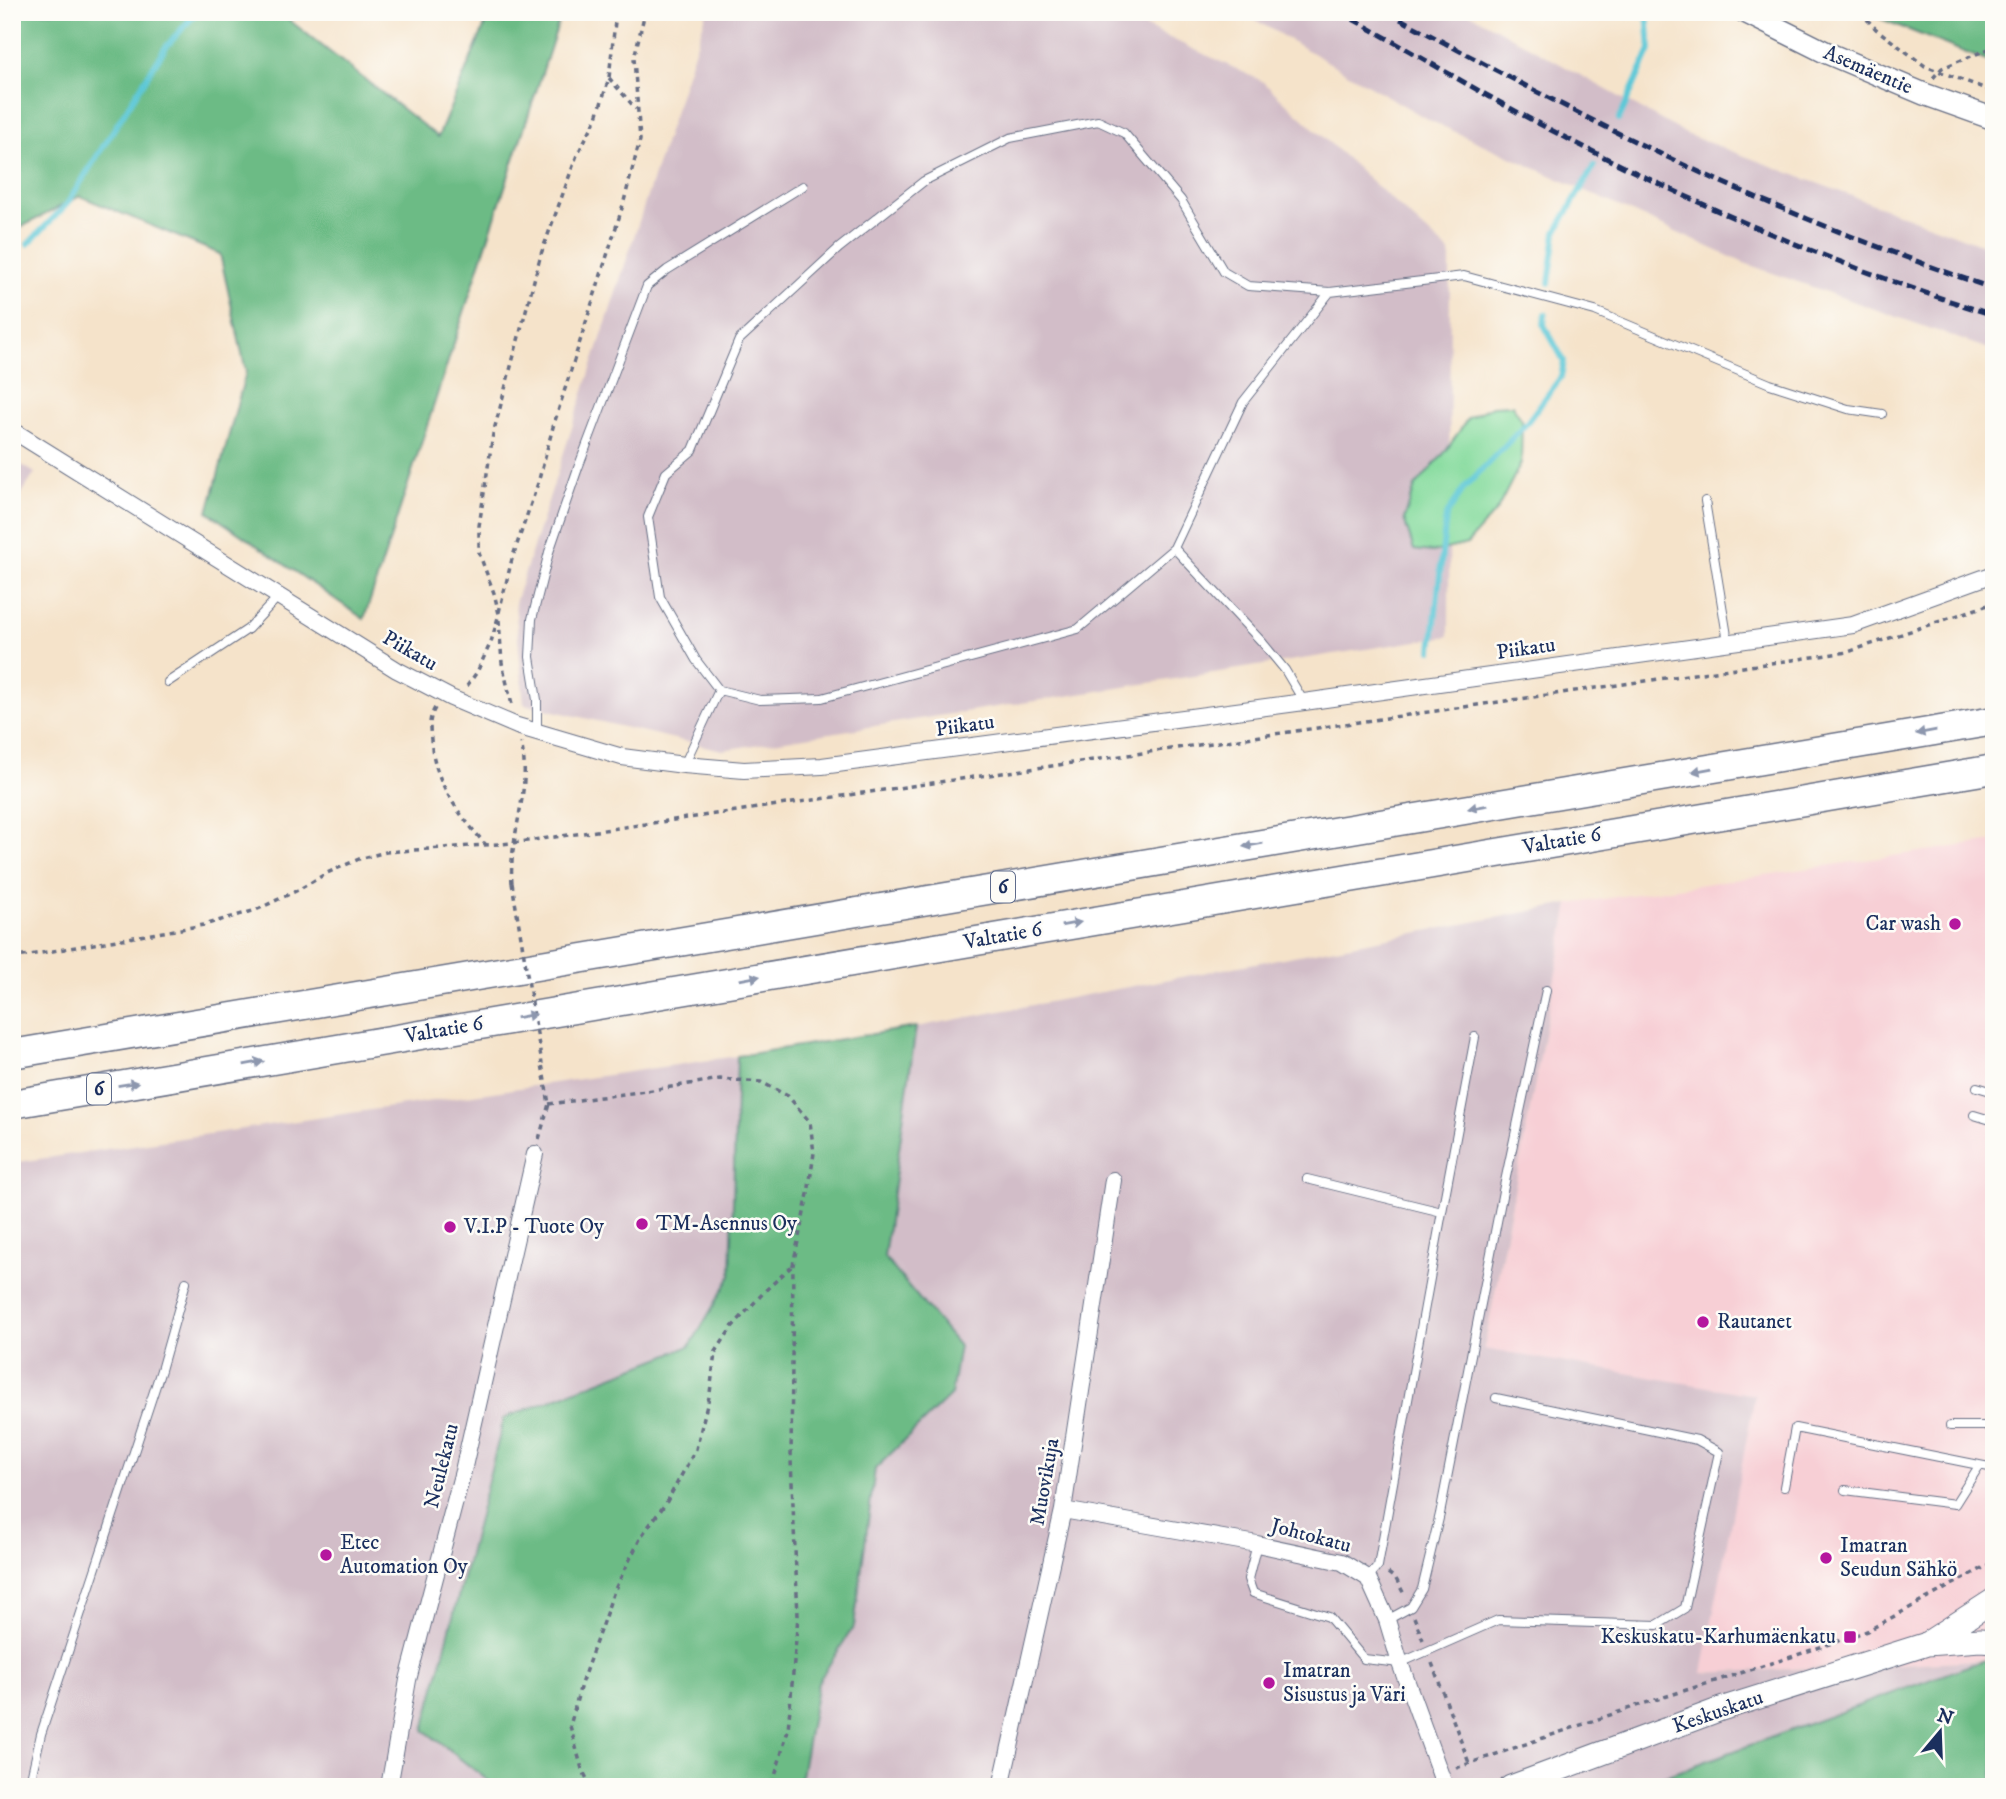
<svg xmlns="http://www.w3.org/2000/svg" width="2006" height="1799" font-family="'IM FELL DW Pica',serif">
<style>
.built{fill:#f7cfd5}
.industrial{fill:#d2bdc8}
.green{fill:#86db9e;stroke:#50857e;stroke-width:2}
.forest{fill:#6cbb85;stroke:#447572;stroke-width:2}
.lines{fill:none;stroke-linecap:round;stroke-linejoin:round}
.stream{stroke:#5dc8d7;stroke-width:6}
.service-casing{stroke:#676e84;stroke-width:10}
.minor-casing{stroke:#676e84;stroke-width:18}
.tertiary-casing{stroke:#676e84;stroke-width:24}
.secondary-casing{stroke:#676e84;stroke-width:25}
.trunk-casing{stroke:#676e84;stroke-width:31}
.path{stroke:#676e84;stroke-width:3.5;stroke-dasharray:5 5;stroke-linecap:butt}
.service{stroke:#fff;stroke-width:8}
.minor{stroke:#fff;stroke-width:16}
.tertiary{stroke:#fff;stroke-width:21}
.secondary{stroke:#fff;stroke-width:23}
.trunk{stroke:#fff;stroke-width:28}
.rail{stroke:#1b2f5e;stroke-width:5;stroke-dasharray:10 5;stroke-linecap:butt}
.path-bridge{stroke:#676e84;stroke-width:3.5;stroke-dasharray:5 5;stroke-linecap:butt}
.oneway{fill:#8d97ae}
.poi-dot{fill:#b5179e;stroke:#fdfcf7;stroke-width:2.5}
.labels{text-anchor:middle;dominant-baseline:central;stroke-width:5;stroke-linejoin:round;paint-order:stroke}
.shield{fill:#fdfcf7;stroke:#5f6c8c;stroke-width:2}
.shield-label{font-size:19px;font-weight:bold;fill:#1b2f5e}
.street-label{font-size:21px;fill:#1b2f5e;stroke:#fdfcf7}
.poi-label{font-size:21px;fill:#1b2f5e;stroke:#fdfcf7;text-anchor:start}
</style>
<rect width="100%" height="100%" fill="#fdfcf7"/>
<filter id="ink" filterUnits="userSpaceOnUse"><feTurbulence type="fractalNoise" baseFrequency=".0143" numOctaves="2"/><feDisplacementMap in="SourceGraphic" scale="14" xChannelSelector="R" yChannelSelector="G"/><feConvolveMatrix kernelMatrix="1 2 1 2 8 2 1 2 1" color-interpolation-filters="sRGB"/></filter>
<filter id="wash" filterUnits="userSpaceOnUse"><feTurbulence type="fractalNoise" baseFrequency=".00686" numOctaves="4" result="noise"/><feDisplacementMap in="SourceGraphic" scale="28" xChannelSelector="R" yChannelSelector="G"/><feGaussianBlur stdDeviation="1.57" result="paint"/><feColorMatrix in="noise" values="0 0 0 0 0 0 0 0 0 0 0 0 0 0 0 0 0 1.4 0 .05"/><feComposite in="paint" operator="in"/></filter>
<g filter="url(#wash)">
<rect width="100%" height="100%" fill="#f5e3ca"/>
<path class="built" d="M1994,841v824l-10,-5 -283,13 53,-278 -270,-45 85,-446z"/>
<path class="industrial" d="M707,12h407l148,69 188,172 -1,383 -727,114 -198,-46 -9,-101z
M1241,12h226l221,123 306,114v102l-250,-88 -315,-143z
M12,459l23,14 -23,36z
M1569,904l-85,445 271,46 -53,278 283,-13 -350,127h-841l122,-760z
M737,1056l-6,220 -41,70 -186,72 -80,312 72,57h-484v-624z"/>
<path class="green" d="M1512,405l10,15 -1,43 -24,47 -30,34 -34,8 -19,-2 -10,-31 11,-32 31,-36 22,-33 24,-12z"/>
<path class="forest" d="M12,12h267l159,125 47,-112 -12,-13h89l-198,607 -156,-107 38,-140 -26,-118 -140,-58 -68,36z
M1864,12h130v52z
M916,1027l-32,230 75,89 -8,49 -76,74 -21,157 -36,56 -19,105h-303l-72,-57 80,-312 186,-72 41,-70 6,-220z
M1984,1660l10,5v122h-359z"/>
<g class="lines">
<path class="stream" d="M1619,119l31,-69 -3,-38
M28,244l39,-40 98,-156 32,-36
M1549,283l7,-51 38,-66
M1432,650l14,-134 18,-28 61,-63 36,-48 3,-16 -20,-36 1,-11"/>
</g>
</g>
<g filter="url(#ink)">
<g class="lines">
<g class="service-casing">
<path id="service" d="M1705,501l23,141
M1174,548l88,94 23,28 19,32
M168,682l80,-53 30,-32
M719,690l41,10 62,-2 256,-69 96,-81 69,-146 87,-110
M537,732v-32l-7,-43 2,-38 17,-67 29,-84 69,-182 20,-16 136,-84
M684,765l35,-75 -23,-30 -36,-63 -12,-80 18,-44 27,-23 46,-110 100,-92 85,-67 86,-43 88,-17 26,12 57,67 43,72 24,14 82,6 134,-16 131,35 175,73 78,25 34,5
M1977,1087l17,5
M1974,1115l20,6
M1307,1179l135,33
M1950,1426h44
M1784,1487l11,-59 199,40
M1845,1490l110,14 24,-38
M1257,1544l-9,35 5,14 76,24 35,42 36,4 98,-43 159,5 28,-17 34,-156 -22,-12 -201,-42
M1368,1578l10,-12 64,-354 33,-175
M1387,1620l24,-13 11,-18 18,-75 63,-323 43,-201
M29,1787l12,-53 120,-364 25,-88"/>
</g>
<g class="minor-casing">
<path id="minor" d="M12,430l385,240 54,28 66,28 105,31 62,8 60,5 78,-4 482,-64 549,-77 141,-51
M1063,1510l194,34 85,18 26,16 19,42 13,43 45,124
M389,1787l19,-107 55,-209 72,-317
M1001,1787l62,-277 50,-330"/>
</g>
<g class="tertiary-casing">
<path id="tertiary" d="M1745,12l82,41 97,41 70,25"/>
</g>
<g class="secondary-casing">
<path id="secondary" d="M1929,1642l65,-42
M1511,1787l210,-78 206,-65 53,-4 14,1"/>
</g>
<g class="trunk-casing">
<path id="trunk" d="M12,1054l1982,-333
M12,1104l1982,-335"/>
</g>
<path class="path" d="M1860,12l16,17 49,37 69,26
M609,78l27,31
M1933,78l9,-10 49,-20 3,-4
M499,612l13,-53 26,-76 15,-56 70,-222 17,-65 -6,-82 11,-46
M499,620l3,43 10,42
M467,686l10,-14 14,-30 8,-28 -5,-21 -15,-40v-27l14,-92 48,-180 36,-99 20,-38 12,-39 7,-66
M435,708c-7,12 -5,18 -4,32 4,44 27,73 55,105
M512,883c-4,-48 21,-92 9,-140
M12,958l192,-33 52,-15 42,-20 29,-17 32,-14 27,-7 127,-9 1335,-191 146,-49
M549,1104l97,-13 74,-12 41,3 27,14 22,26 4,31 -6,41 -15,71 -2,195 7,156 -10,114 -16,57
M539,1139l10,-35 -7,-40
M1388,1573l8,6 8,15
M1414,1617l9,23
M1432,1663l37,100
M1456,1768l183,-63 149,-47 79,-27 127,-69
M591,1787l-9,-18 -12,-43 11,-42 33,-93 28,-56 24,-32 30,-54 14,-56 5,-40 17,-26 34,-37 27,-25
M1412,1787l15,-6"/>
<use href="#service" class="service"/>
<use href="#minor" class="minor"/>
<use href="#tertiary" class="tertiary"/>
<use href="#secondary" class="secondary"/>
<use href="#trunk" class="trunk"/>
<path class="rail" d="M1340,12c70,38 138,80 209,117 142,74 291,139 445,186
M1387,12c92,49 184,99 278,144 107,51 217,94 329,133"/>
<path class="path-bridge" d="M512,883l30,181"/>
</g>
<defs><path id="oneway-solid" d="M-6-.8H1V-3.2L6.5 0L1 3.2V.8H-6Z" transform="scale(1.75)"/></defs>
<g class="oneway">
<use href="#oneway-solid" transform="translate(1926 732) rotate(170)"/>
<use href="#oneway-solid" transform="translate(1702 770) rotate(170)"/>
<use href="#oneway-solid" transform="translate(1478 807) rotate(170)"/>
<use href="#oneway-solid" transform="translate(1253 845) rotate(170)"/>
<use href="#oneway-solid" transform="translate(1071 924) rotate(-10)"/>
<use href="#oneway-solid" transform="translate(750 978) rotate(-10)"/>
<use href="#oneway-solid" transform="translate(526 1016) rotate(-10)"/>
<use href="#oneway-solid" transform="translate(254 1063) rotate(-10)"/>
<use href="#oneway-solid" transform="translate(128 1084) rotate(-9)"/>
</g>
</g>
<g class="poi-dot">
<circle cx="1955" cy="924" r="7"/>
<circle cx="642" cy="1224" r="7"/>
<circle cx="450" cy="1227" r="7"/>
<circle cx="1703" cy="1322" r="7"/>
<circle cx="326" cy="1555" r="7"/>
<circle cx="1826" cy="1558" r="7"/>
<rect x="1843" y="1630" width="14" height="14" rx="3.5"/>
<circle cx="1269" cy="1683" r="7"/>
</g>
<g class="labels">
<g class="shield">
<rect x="991" y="871.5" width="24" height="31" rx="5"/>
<rect x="87" y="1073.5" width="24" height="31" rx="5"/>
</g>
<g class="shield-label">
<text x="1003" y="887">6</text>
<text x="99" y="1089">6</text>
</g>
<g class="street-label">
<text transform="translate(1868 70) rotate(23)">Asemäentie</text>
<text transform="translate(1526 649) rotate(-8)">Piikatu</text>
<text transform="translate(410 651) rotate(30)">Piikatu</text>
<text transform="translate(965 726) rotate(-8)">Piikatu</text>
<text transform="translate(1562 841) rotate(-10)">Valtatie 6</text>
<text transform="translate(1003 936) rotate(-10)">Valtatie 6</text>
<text transform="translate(444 1030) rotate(-10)">Valtatie 6</text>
<text transform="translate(442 1466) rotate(-76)">Neulekatu</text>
<text transform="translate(1045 1482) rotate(-80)">Muovikuja</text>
<text transform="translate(1311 1536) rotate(15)">Johtokatu</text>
<text transform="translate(1718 1712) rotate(-19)">Keskuskatu</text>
</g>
<g class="poi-label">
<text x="1941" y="924" text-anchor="end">Car wash</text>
<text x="656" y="1224">TM-Asennus Oy</text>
<text x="464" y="1227">V.I.P - Tuote Oy</text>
<text x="1717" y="1322">Rautanet</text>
<text x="340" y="1543">Etec<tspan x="340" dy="24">Automation Oy</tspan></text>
<text x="1840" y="1546">Imatran<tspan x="1840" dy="24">Seudun Sähkö</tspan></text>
<text x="1836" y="1637" text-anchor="end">Keskuskatu-Karhumäenkatu</text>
<text x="1283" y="1671">Imatran<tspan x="1283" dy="24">Sisustus ja Väri</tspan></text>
</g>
</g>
<rect width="2006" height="1799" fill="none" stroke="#fdfcf7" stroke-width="42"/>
<g transform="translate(1940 1732) rotate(19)" stroke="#fdfcf7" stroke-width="5" paint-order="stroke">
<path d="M0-5L12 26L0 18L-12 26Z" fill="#1b2f5e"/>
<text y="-10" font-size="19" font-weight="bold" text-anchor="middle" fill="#1b2f5e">N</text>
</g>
</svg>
